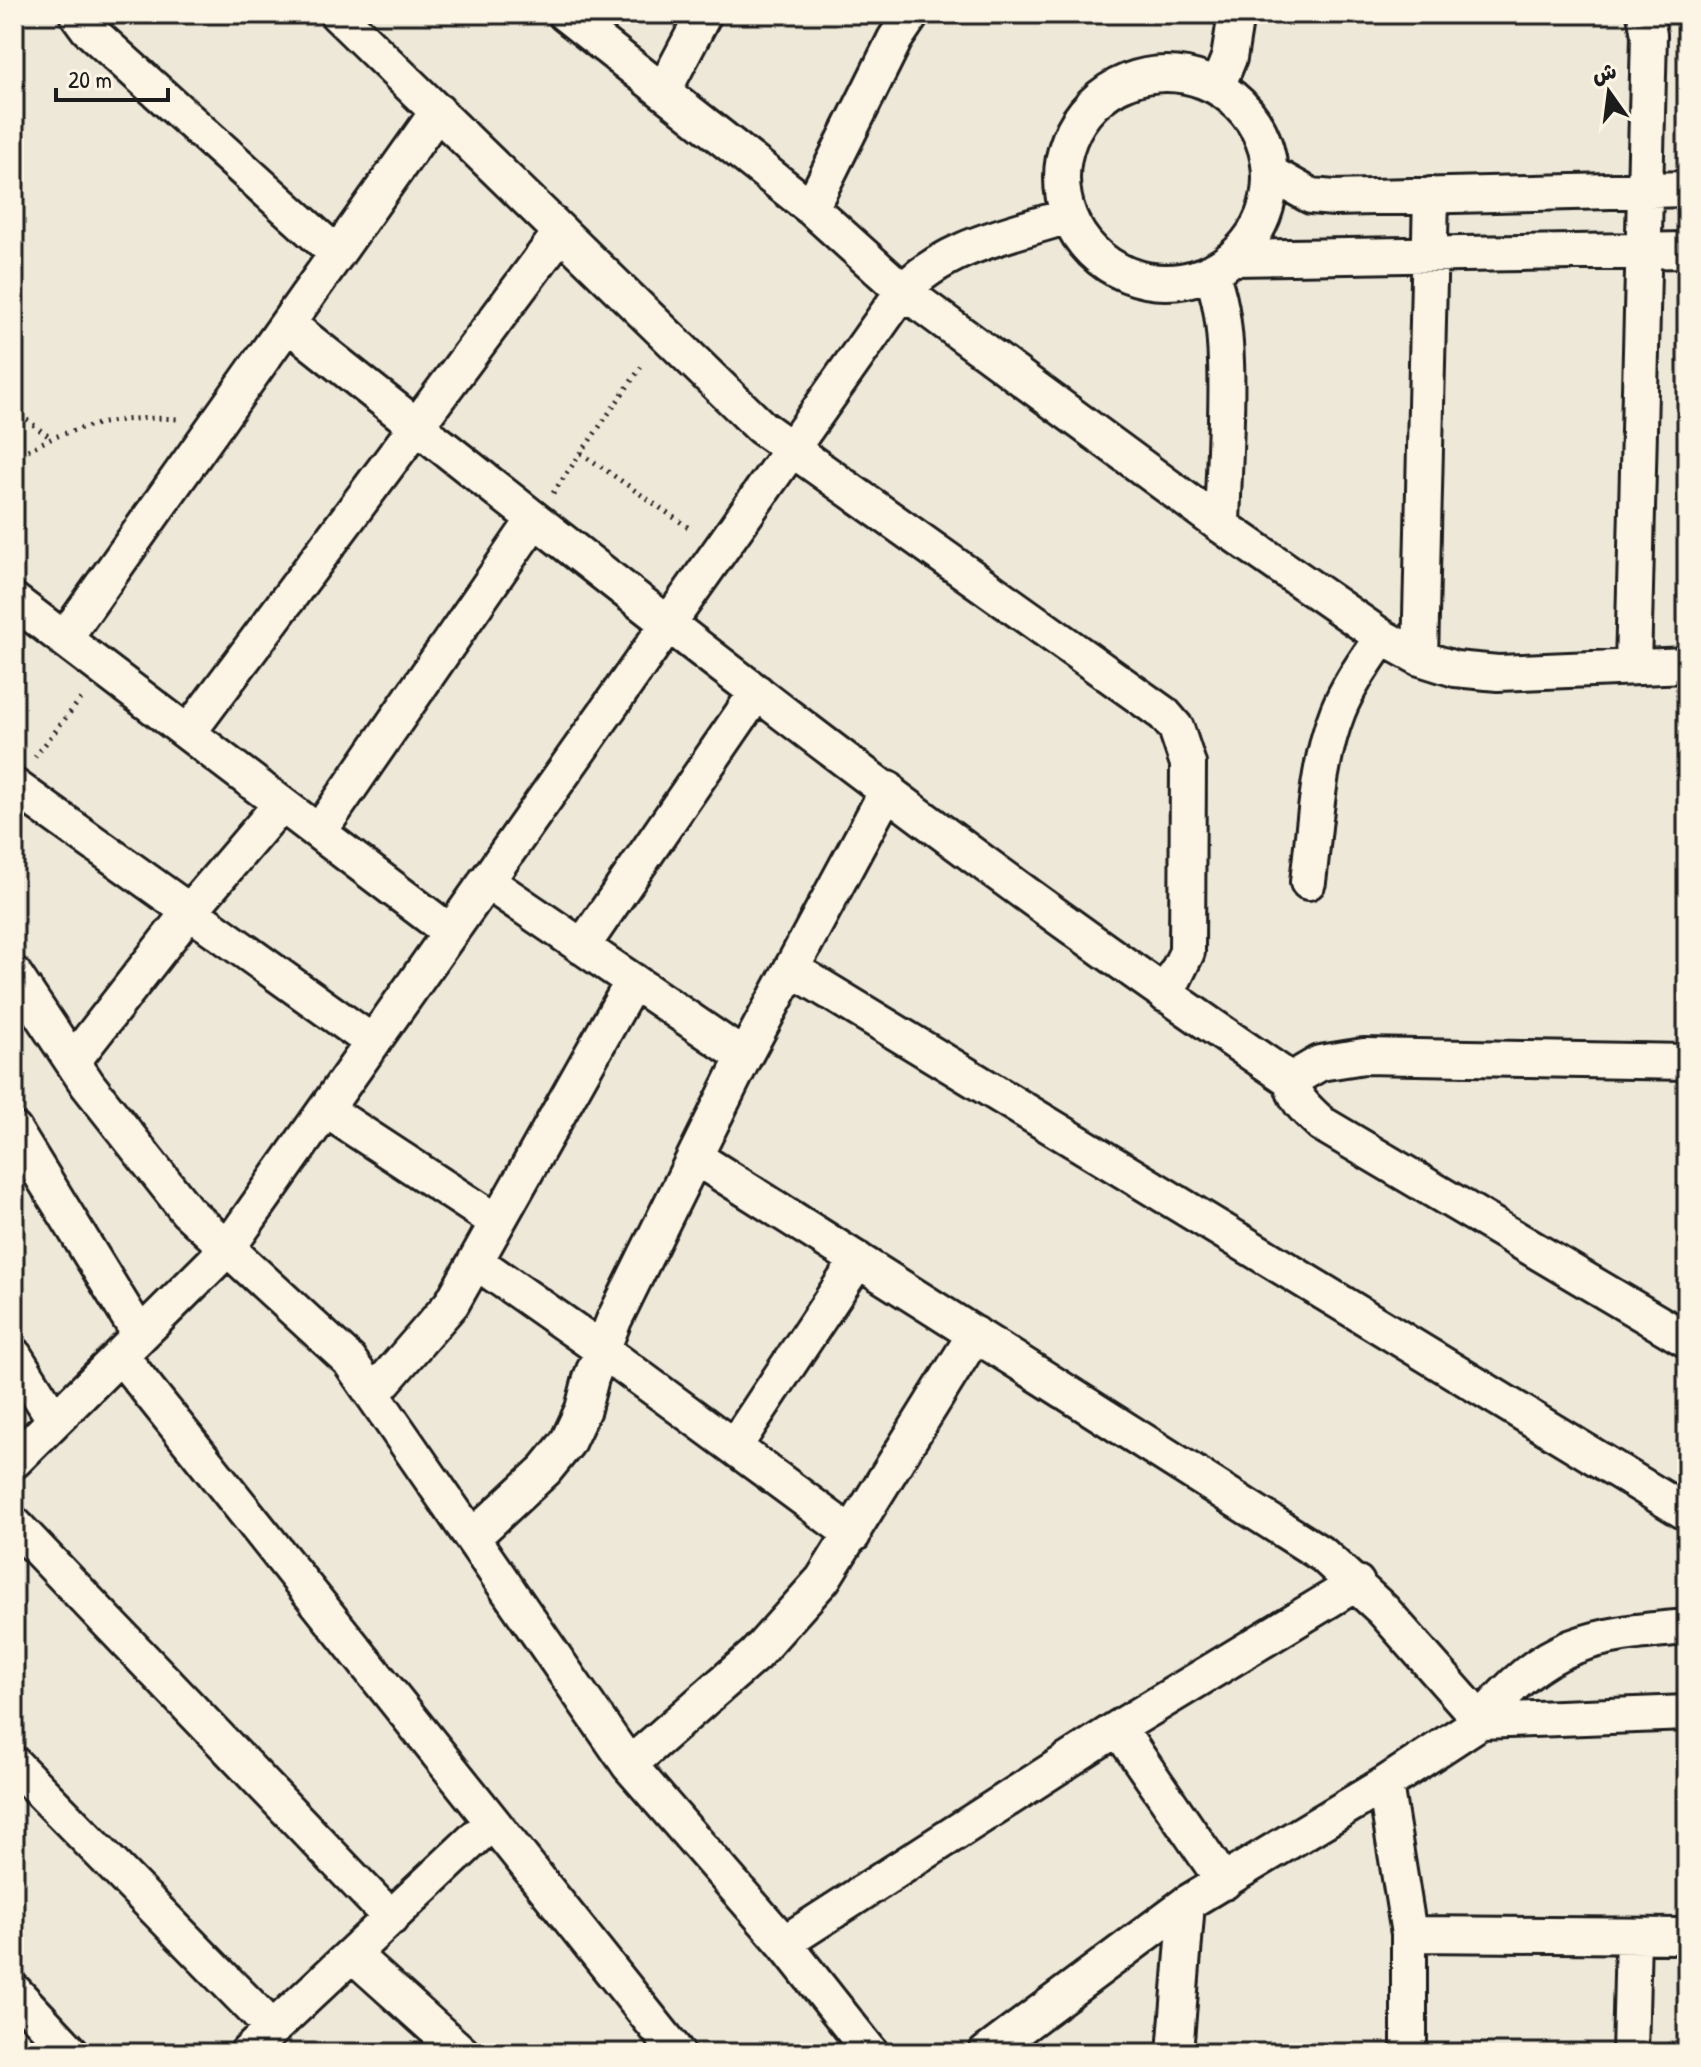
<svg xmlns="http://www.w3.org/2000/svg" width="1701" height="2067" font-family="'Patrick Hand','Playpen Sans Arabic',sans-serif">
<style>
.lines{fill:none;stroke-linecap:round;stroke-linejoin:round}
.street-casing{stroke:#1c1c1c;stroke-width:40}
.path{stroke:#1c1c1c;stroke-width:5;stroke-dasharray:2 6;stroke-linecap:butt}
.street{stroke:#fcf5e5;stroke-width:34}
</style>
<rect width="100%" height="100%" fill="#eee8d9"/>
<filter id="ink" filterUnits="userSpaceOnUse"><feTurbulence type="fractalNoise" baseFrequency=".0125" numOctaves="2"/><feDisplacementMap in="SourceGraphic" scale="16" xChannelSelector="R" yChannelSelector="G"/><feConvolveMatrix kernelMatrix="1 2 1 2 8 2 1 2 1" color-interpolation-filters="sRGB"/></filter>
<g filter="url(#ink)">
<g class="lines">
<g class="street-casing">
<path id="street" d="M77,14l11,15 249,225
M337,14l424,413 403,287 12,14 12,36 -1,188 -21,43
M565,14l246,194 92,83 319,235 160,111 38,21 35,11 43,4 189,-8
M1062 178a104 104 0 1 1 208 0a104 104 0 1 1-208 0Z
M1217,87l12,-29 7,-44
M664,90l40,-76
M1270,173l41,23 23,2 353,-9
M811,208l84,-169 17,-25
M1233,258l454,-8
M1210,273c27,52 13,189 12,253
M288,324c327,260 656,522 1003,756
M14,601l436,331
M64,639l374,-528
M1420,658l11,-463
M1633,667l16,-632 -4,-21
M188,733l373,-501
M14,786l358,256
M319,832l215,-312
M486,881l258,176
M1308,882c7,-56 9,-118 30,-171 11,-27 28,-50 44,-74
M582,947l175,-255
M792,969l895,544
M14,974l74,111 99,126 162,149 280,405 155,178 87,110
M73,1061l116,-149 92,-108
M1687,1062l-323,-6 -44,7 -29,17c3,20 17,31 31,44l365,216
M326,1110l171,112
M14,1130l126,205
M695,1157l628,398 60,55 98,111 -96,63 -198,119 -201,150
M478,1263l123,86 252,186
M14,1355l40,64
M120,1355l557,698
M373,1394l79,-91 181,-322
M734,1447l124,-187
M14,1461l213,-212 676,-958c44,-46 106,-56 165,-75
M14,1524l377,394
M473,1537l72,-67 22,-27 16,-34 8,-31 23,-58 130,-263 144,-268
M1481,1721c63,-79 110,-86 206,-94
M1481,1721l206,-8
M1118,1728l106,154
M14,1764l259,265
M629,1765l126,-110 68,-76 152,-245
M1385,1784l24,150v119
M1409,1934l278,2
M784,1943l334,-215 239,-145
M352,1954l110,99
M14,1991l58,62
M247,2053l245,-231
M1175,2053l12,-150
M1630,2053l3,-117"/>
</g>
<path class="path" d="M14,410l34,26
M581,453l111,77
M14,458c50,-31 104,-43 163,-39
M553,493l91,-130
M35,757l48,-61"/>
<use href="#street" class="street"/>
</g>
</g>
<rect width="1701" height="2067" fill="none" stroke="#fcf5e5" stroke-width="48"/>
<rect x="24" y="24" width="1653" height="2019" fill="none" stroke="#1c1c1c" stroke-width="3" filter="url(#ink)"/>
<g transform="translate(1609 92) rotate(346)" stroke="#fcf5e5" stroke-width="6" paint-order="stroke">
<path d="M0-6L14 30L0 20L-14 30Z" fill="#1c1c1c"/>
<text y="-12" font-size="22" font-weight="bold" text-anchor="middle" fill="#1c1c1c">ش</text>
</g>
<path d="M56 88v12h112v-12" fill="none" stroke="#1c1c1c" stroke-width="4"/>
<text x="68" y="88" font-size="24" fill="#1c1c1c" stroke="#fcf5e5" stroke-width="6" paint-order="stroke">20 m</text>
</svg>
